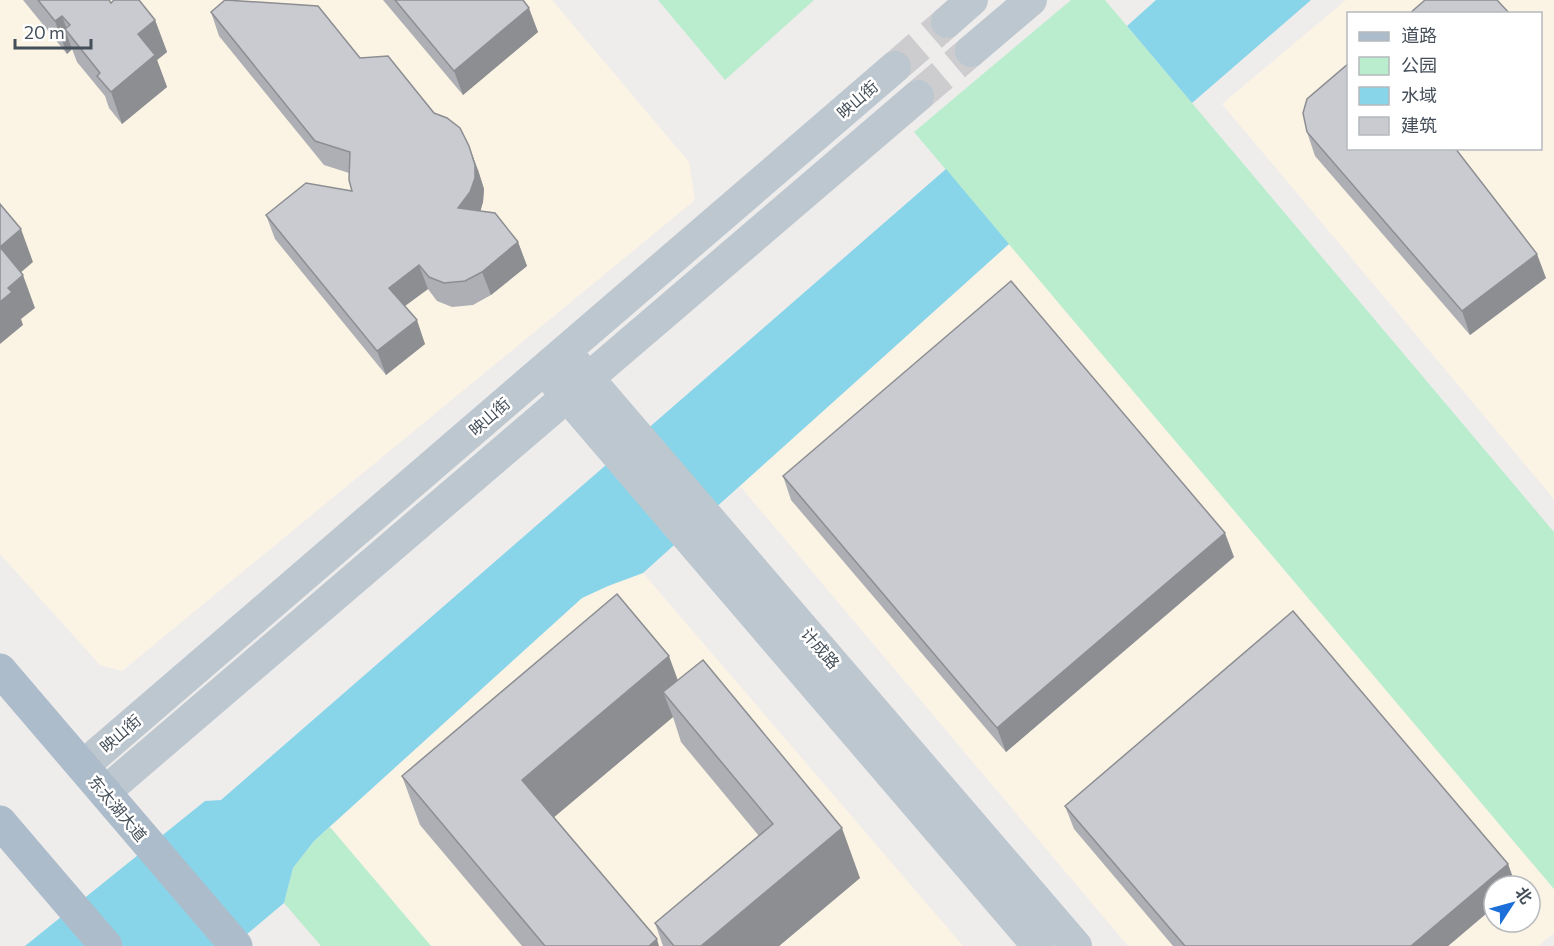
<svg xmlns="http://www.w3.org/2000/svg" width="1554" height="946" font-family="Commissioner,'Noto Sans SC',sans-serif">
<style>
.commercial{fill:#fbf4e4;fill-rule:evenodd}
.green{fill:#baedce}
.water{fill:#88d5e9}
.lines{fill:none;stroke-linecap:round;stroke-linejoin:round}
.tertiary-tunnel{stroke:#cdcdcf;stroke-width:32;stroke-dasharray:32 16;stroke-linecap:butt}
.tertiary{stroke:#bdc7cf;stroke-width:32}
.primary{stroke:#acbccb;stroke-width:33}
.wall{fill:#adafb4}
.shaded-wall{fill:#8d8e92}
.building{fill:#c9cbd1;stroke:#8d8e92;stroke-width:1.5}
.labels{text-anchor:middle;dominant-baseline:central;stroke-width:5;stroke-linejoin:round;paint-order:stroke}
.street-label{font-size:16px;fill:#454f59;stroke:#fff}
</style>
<rect width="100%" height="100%" fill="#efecec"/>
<path class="commercial" d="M0,0h552l137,162 6,38 -573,471 -22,-6 -100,-111z
M1346,0h208v499l-332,-395zM1348,14h192v134h-192z
M1009,244l545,645v44l-16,13h-410l-388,-460zM1494,886h36v36h-36z
M643,573l320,373h-532l-101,-119 252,-229 26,-12z"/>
<path class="green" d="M658,0h156l-89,80z
M1071,0h34l449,532v357l-640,-757z
M330,827l101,119h-110l-37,-43 9,-35 21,-27z"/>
<path class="water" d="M1156,0h155l-119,103 -65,-77z
M946,169l63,75 -366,329 -35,13 -26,12 -268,243 -21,27 -9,35 -51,43h-208l180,-145 16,-1z"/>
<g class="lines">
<path class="tertiary-tunnel" d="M895,67l52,-45
M918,96l53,-45"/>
<path class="tertiary" d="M947,22l25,-22
M971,51l60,-51
M576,364l500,582
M554,381l484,565
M83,766l812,-699
M105,792l813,-696"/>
<path class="primary" d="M0,670l236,276
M0,822l106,124"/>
</g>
<path class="wall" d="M23,0h86l2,3 44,17 12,32 -10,8 10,27 -45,37 -13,-16 -4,-12 -28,-34 -5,-13 -5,5z
M383,0h140l15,32 -75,63z
M211,12l149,46 118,112 6,19 -1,13 -3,9 38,31 9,24 -36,29 -18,10 -21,2 -15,-6 -9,-12 -23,17 20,38 -39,31 -111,-136 -9,-24 86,-24 -3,-18 -25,-8 -105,-129z
M1307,132l239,146 -76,57 -155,-179z
M783,476l451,81 -228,195 -215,-252z
M678,680l182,198 -81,68h-116l-8,-23 104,-87 -78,-94 -8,-25 -119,100 105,129h-137l-102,-121 -18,-49z
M1065,806l443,58 8,22h-22v21l-46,39h-275l-99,-117z"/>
<path class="shaded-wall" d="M529,8l9,24 -75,63 -9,-24z
M62,16l6,16 -3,-3 7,20 -5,5 -12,-33z
M155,20l12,32 -10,8 10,27 -45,37 -11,-32 27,-58z
M469,146l9,24 6,19 -1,13 -4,14 -21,-8z
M21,229l12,33 -21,18 -12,-33z
M518,242l9,24 -36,29 -9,-23z
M1537,254l9,24 -76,57 -8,-24z
M419,265l9,24 -30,22 -9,-23z
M23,275l12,33 -14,11 2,6 -23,19v-42l8,-14z
M417,320l8,24 -39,31 -9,-24z
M1225,533l9,24 -228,195 -9,-24z
M669,656l18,49 -24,-13 10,25 -133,112 -18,-49z
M842,828l18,50 -81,68h-78z
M1508,864l8,22h-22v21l-46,39h-37z
M657,939l2,7h-10z"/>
<path class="building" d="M38,0h71l2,3 3,-3h25l16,20 -17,14 17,21 -44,37 -14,-16 3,-3 -35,-44 5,-4 -8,-9 -7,5z
M225,0l93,6 42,52 28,-2 46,57 13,5 13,10 9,18 6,19v13l-5,14 -12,16 37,5 23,29 -36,30 -17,9 -21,2 -15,-6 -10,-12 -30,23 28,32 -40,31 -111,-136 40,-32 46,8 -3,-11 1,-28 -35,-11 -104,-129z
M395,0h128l6,8 -75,63z
M1425,0h72l13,14h-101z
M1348,64v84h107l82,106 -75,57 -155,-179 -4,-19 4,-14z
M0,204l21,25 -21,18 23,28 -15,13 4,4 -12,10z
M1011,281l214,252 -228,195 -214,-252z
M617,594l52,62 -147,124 135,159 -8,7h-104l-143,-170z
M1293,611l215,253 -97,82h-226l-120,-140z
M703,660l139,168 -141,118h-27l-19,-23 118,-99 -110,-132z"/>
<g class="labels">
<g class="street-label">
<text transform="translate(857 99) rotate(-41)">映山街</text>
<text transform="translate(489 416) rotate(-41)">映山街</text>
<text transform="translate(821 648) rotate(49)">计成路</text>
<text transform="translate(120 733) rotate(-41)">映山街</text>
<text transform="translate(118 808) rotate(50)">东太湖大道</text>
</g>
</g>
<rect x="1347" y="12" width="195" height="138" fill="#ffffff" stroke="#b5b9bd" stroke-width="1.5"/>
<rect x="1359" y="32" width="30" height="9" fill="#acbccb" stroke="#b5b9bd" stroke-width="1.5"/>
<text x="1401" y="42" font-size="18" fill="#454f59">道路</text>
<rect x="1359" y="57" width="30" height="18" fill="#baedce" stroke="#b5b9bd" stroke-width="1.5"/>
<text x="1401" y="72" font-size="18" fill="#454f59">公园</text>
<rect x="1359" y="87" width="30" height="18" fill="#88d5e9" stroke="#b5b9bd" stroke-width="1.5"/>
<text x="1401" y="102" font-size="18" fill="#454f59">水域</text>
<rect x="1359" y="117" width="30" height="18" fill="#c9cbd1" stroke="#b5b9bd" stroke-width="1.5"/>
<text x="1401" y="132" font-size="18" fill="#454f59">建筑</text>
<g transform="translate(1512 904) rotate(54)"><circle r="28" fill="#ffffff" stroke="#b5b9bd" stroke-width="1.5"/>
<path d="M0-4.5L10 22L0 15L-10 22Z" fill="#1c6ed9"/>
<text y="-9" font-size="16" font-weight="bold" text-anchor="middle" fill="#454f59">北</text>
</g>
<path d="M15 39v9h76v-9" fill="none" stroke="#454f59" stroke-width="3"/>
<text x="24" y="39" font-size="18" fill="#454f59" stroke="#ffffff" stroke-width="4.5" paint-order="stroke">20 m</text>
</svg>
